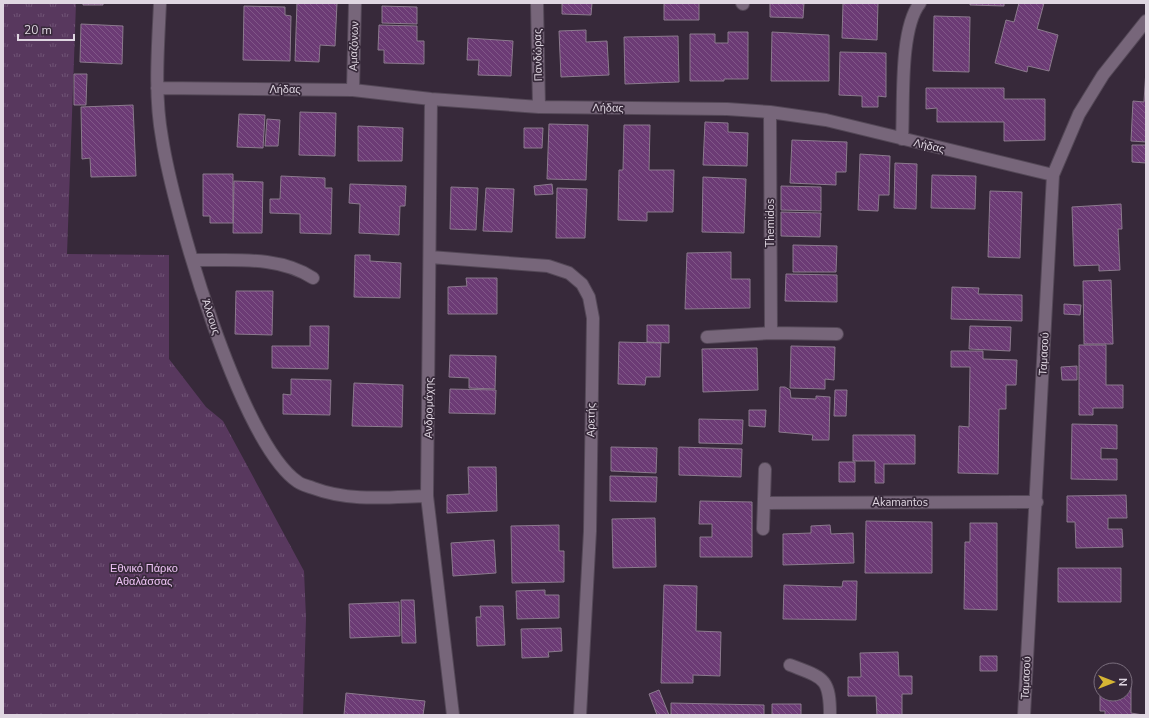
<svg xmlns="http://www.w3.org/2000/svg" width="1149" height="718" font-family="'Nunito Sans',sans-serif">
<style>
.park{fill:url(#park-tufts)}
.building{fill:url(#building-back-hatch);stroke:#8b7a8d}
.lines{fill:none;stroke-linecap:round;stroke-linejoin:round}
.minor-casing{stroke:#544857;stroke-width:14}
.minor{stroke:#77667a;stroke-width:12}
.labels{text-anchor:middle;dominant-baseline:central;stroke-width:3.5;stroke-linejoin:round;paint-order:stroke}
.street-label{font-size:11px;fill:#dfd6e1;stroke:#37293a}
.park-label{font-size:11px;fill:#efc4f6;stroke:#37293a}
</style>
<defs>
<pattern id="park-tufts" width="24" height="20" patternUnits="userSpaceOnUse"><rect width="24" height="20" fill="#58385e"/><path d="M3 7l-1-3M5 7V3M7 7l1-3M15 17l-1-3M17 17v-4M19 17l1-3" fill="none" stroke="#705475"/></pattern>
<pattern id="building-back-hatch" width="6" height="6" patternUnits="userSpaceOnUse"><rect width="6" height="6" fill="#6c3b75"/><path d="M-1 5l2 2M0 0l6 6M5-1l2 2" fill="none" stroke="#815788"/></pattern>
</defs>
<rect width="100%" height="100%" fill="#37293a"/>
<path class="park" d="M3,3h73l-9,251 102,1v104l37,48 17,14 81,150 2,47 -3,97h-300z"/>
<path class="building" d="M83,3h20v2h-20z
M297,3h40l-2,43 -15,-1 -1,17 -24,-1z
M562,3h30l-1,12 -29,-1z
M664,3h35v17h-35z
M770,3h34l-1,15 -33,-1z
M843,3h35l-1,37 -35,-2z
M970,3h34v3l-34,-1z
M1019,3h25l-7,26 21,6 -9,36 -21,-5 -1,6 -32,-9 11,-43 8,2z
M244,6l41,1v8l6,1 -1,45 -47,-1z
M382,6l35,1v17l-35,-1z
M934,16l36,1 -1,55 -36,-1z
M81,24l42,2 -1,38 -42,-2z
M379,25l38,1v15h7v23l-40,-1v-13h-6z
M586,30v12l21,-1 2,34 -48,2 -2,-46z
M728,32h20v47h-24v2h-34v-47h25v9h13z
M772,32l57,3v46h-58z
M678,36l1,46 -54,2 -1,-47z
M468,38l45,3 -2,35 -33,-1 1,-15h-12z
M840,52l46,1v44l-8,-1v11h-16v-11l-23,-1z
M1146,69v73l-15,-1 2,-40 11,1z
M74,74h13l-1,31h-12z
M926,88h78v11h41v41l-41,1v-19h-67v-14l-11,1z
M133,105l3,71 -45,1 -1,-19 -8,1 -1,-52z
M300,112l36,1 -1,43 -36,-1z
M239,114l26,1 -2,33 -26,-1z
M267,119l13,1 -2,26h-13z
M705,122l23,1v9l20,1 -1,33 -44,-1z
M549,124l39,1 -2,55 -39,-1z
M624,125h26l-1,45h25l-1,42h-26v9l-29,-1 1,-50h4z
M358,126l45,2 -1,33h-44z
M524,128h19l-1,20h-18z
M792,140l55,2 -1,30h-10v13l-46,-2z
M1132,145h14v18l-14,-1z
M860,154l30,2 -1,39h-10l-1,16 -20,-1z
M895,163l22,1 -1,45 -22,-1z
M203,174h30v49h-23v-7h-7z
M932,175l44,1 -1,33 -44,-1z
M281,176l44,2v10h7l-1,46 -31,-1v-19l-30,-1v-14h10z
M703,177l43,2 -2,54 -42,-1z
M234,181l29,1 -1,51h-29z
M350,184l56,2 -1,20h-5l-1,29 -40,-2 1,-29 -11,-1z
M552,184l1,10 -18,1 -1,-9z
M781,186l40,1v24l-40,-1z
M451,187l27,1 -2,42 -26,-1z
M486,188l28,1 -2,43 -29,-1z
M557,188l30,1 -2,49h-29z
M990,191l32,1 -2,66 -32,-1z
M1121,204l1,25h-4l2,41 -21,1v-6l-25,1 -2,-59z
M781,212l40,1 -1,24 -39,-1z
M793,245l44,1 -1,26h-43z
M731,252v27h19v29l-65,1 2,-56z
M355,255h15v6l31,2 -1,35 -46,-1z
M786,274l51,1v27l-52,-1z
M466,278h31v36h-49v-27l19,-1z
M1111,280l2,64h-29l-1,-63z
M952,287l27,1 -1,6 44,1v26l-71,-2z
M236,291h37l-1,44 -37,-1z
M1064,304l17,1 -1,10 -16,-1z
M647,325h22v18l-22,-1z
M310,326h19l-1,43 -56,-1v-22h38z
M970,326l41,1 -1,24 -41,-2z
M619,342l42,1 -1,34h-14l-1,8 -27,-1z
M1079,345h27v40h17v23h-30v7h-14z
M791,346l44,1 -1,33 -9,-1v10l-35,-1z
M757,348l1,42 -55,2 -1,-43z
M951,351h32v8l34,1 -1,25h-10v24h-7l-1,65 -40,-1 1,-47 10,1 1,-60h-19z
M450,355l46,1 -1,33 -26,-1v-10l-20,-1z
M1077,366v14h-15l-1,-13z
M291,379l40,1 -1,35 -47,-1v-20l8,1z
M354,383l49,2 -1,42 -50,-1z
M780,387h5l5,3 1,8 25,1v-3l14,1 -1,43h-17l1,-5 -34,-3z
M450,389l46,1 -1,24 -46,-1z
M835,390h12l-1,26h-12z
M749,410h17l-1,17 -16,-1z
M699,419l44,1 -1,24 -43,-1z
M1072,424l45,1v24l-16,-1v11h16v21l-46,-1z
M853,435h62v29h-31v19h-9v-22h-22z
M611,447l46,1 -1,25 -45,-2z
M679,447l63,2 -1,28 -62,-2z
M839,462h16v20h-16z
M468,467h28l1,44 -50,2v-18l22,-1z
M610,476l47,1 -1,25 -46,-1z
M1126,495l1,23h-19v11h14l1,18 -47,1 -1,-26h-8v-26z
M700,501l52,1v55h-52v-20h12v-13h-13z
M655,518l1,49 -43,1 -1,-49z
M866,521l66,1v51h-67z
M970,523h27v87l-33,-1 1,-67h5z
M559,525v26h5v31l-52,1 -1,-57z
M830,525l1,9 22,-1 1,30 -71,2v-31l28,-1v-7z
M494,540l2,33 -43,3 -2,-33z
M1058,568h63v34h-63z
M843,581h14l-1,39 -73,-1 1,-34 58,2z
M664,585l33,1 -1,45 25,1 -1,44 -27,-1v8h-32z
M545,590v5h14v23l-42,1 -1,-28z
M401,600h13l2,43h-14z
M399,602l1,34 -50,2 -1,-34z
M480,606h23l2,39 -28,1 -1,-29h5z
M561,628l1,23 -14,1 1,5 -27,1 -1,-29z
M898,652l1,24h13v18h-10v21h-25l-1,-19h-28v-19h13l-1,-24z
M980,656h17v15h-17z
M1100,681l1,13h24v-13h6v32l12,2h-38v-4h-5z
M659,690l10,25h-12l-8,-21z
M346,693l79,8 -2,14h-79z
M671,703l93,2v10h-93z
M772,704h29v11h-29z"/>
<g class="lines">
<g class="minor-casing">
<path id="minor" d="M160,3c-2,45 -6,91 2,135 11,72 78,305 136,344 4,3 10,4 15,6 37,14 76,9 114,8
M537,3l2,104
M742,3l1,1
M157,88l196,2 78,9 108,8 188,2 43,3 56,8 227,55
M353,90l2,-87
M431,99l-4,397 26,219
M770,112l1,221
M902,139c2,-34 -3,-110 18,-136
M430,257l118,9 21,7 13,11 7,13 4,21 -3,213 -10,184
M193,260c40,1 85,-5 120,18
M707,337l64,-4 66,1
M764,503l273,-1
M763,529l2,-60
M790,665c33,13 40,12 40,50
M1024,715l29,-540 26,-61 24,-39 43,-54"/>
</g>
<use href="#minor" class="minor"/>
</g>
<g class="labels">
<g class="street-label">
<text transform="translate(354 46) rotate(-88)">Αμαζόνων</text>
<text transform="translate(538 55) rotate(-91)">Πανδώρας</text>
<text x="285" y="89">Λήδας</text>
<text transform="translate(608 108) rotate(1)">Λήδας</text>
<text transform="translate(929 146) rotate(13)">Λήδας</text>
<text transform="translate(770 223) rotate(-90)">Themidos</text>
<text transform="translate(211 317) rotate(72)">Άλσους</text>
<text transform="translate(1044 354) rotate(-87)">Ταμασού</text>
<text transform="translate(429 408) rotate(-89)">Ανδρομάχης</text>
<text transform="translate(591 420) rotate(-89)">Αρετής</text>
<text x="900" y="502">Akamantos</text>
<text transform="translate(1026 678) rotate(-87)">Ταμασού</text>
</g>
<g class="park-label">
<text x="144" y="568">Εθνικό Πάρκο<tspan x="144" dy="13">Αθαλάσσας</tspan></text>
</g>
</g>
<rect width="1149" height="718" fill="none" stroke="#dfd6e1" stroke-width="8"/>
<g transform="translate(1113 682) rotate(90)"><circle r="19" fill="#37293a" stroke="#7a6e7d"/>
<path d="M0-3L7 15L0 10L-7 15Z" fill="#d6b534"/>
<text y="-6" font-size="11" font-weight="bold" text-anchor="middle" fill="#dfd6e1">N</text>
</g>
<path d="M18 34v6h56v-6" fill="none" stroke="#dfd6e1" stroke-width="2"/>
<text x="24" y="34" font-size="12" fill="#dfd6e1" stroke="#37293a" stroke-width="3" paint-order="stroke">20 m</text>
</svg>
